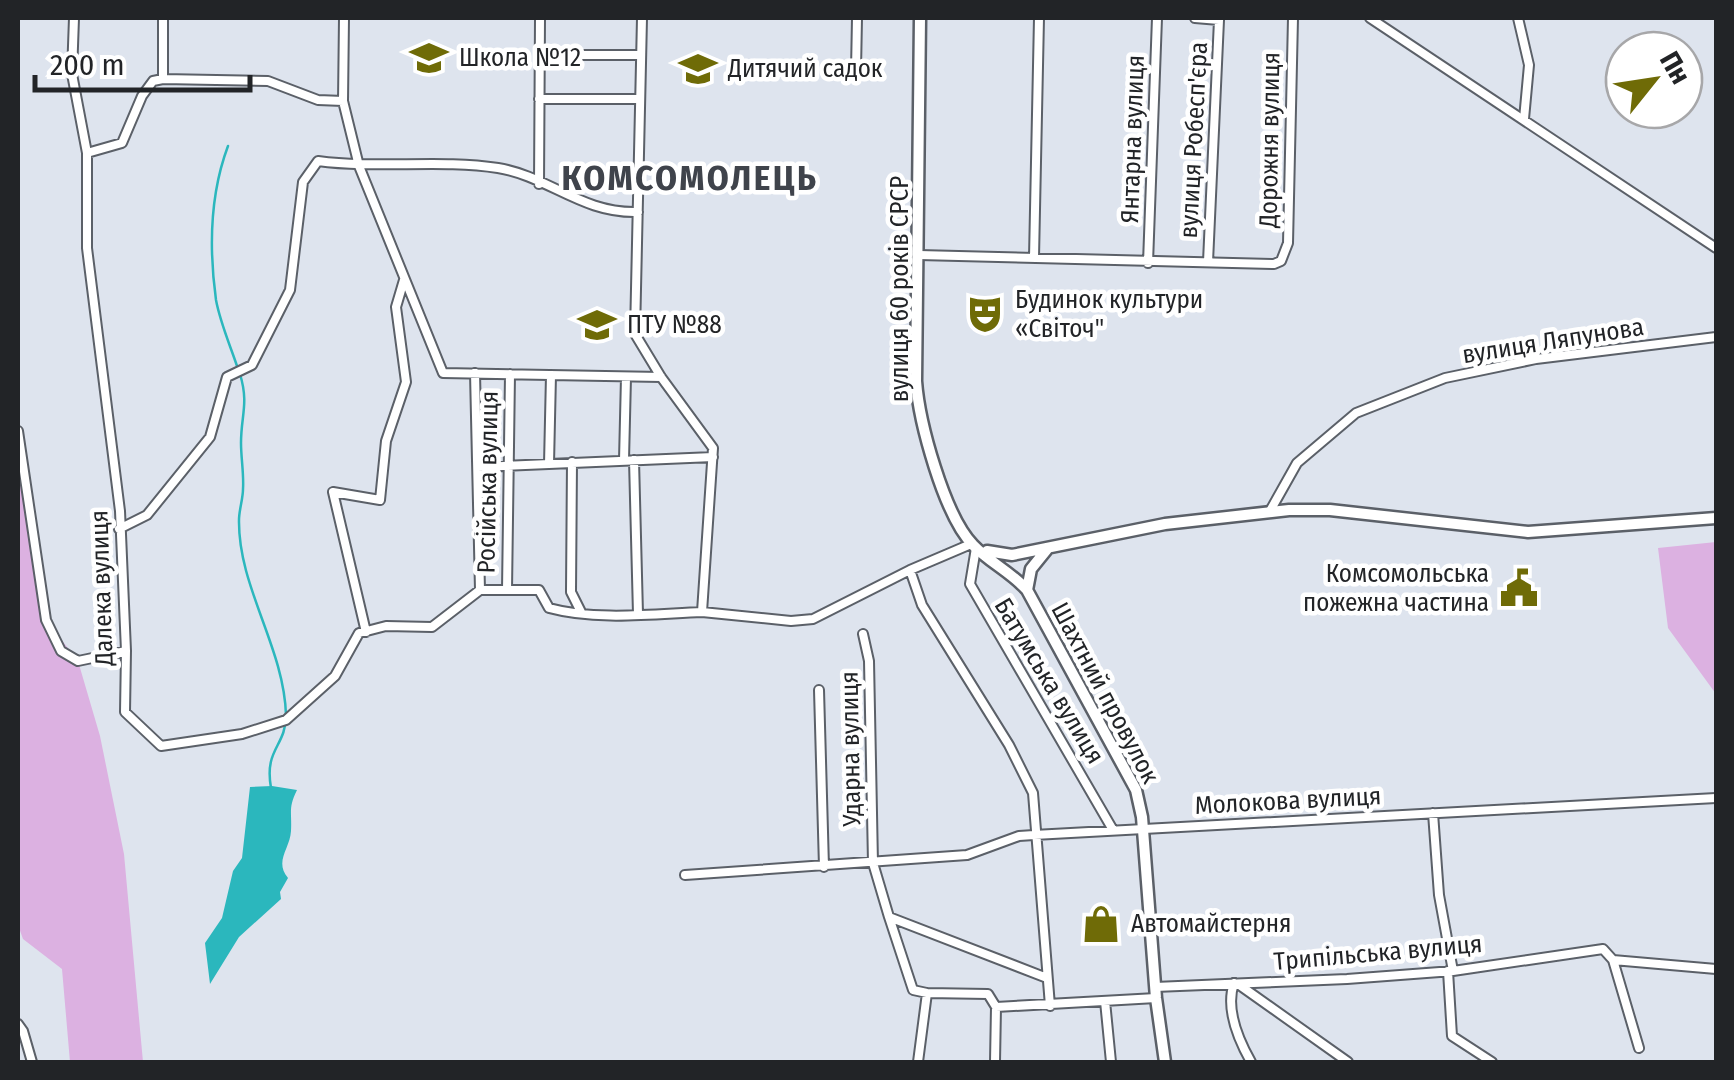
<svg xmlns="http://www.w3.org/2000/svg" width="1734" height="1080" font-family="'Fira Sans Condensed',sans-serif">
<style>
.green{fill:#dcb1e1}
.water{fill:#2bb7bd}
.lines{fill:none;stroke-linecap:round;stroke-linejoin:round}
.stream{stroke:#2bb7bd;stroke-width:2.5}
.street-casing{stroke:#5b6068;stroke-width:12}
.secondary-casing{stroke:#5b6068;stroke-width:15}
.street{stroke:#fff;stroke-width:8}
.secondary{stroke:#fff;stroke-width:10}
.labels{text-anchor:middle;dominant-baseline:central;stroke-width:9;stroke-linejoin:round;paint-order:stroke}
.poi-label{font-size:25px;fill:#222427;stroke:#fff;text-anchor:start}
.street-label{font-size:25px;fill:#222427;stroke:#fff}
.district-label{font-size:35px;font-weight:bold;letter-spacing:2.5px;fill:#3f434b;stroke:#fff}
</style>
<rect width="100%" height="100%" fill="#dee4ee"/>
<path class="green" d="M18,431l28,189 32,41 22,75 24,118 19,208h-73l-8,-93 -39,-30 -5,-14z
M1716,542v152l-48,-66 -10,-80z"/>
<path class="water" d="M272,786l25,4c-9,18 -5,22 -6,41 -1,18 -17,30 -3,47l-8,14 1,7 -42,38 -29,47 -5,-41 17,-25 11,-47 9,-13 8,-71z"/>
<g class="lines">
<path class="stream" d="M228,146c-18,48 -19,103 -12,154 4,22 14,45 21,66
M240,374c9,30 1,41 1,69 0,15 3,31 2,46 0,10 -4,21 -4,31 -1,67 45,127 47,195 0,32 -22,33 -15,73"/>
<g class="street-casing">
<path id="street" d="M74,18l-2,56 15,79v95l33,263 6,140 -1,61 36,34 81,-12 44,-14 49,-44 24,-43 27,-7 46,1 48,-37
M344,18l-1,83 16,65 84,207 218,4
M642,18l-7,316 26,43 52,71 -11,164 89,9 22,-2 97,-49 61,-26
M1195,18l24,2 -11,242
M1370,18l346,230
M1518,18l11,47 -5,54
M540,55h101
M856,70l1,-52
M163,79v-61
M539,99h101
M87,153l35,-10 20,-47 11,-15 10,-2 105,2 50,19 25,1
M539,184l1,-166
M919,255l355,9 7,-3 7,-18 5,-225
M1034,258l5,-240
M1148,263l9,-245
M475,373l5,217h59l10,18c48,13 104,6 153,4
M18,431l28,189 15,31 17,10 48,-10
M624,460l2,-83
M634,460l4,154
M572,462l-1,130 10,20
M549,464l2,-89
M478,467l235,-10
M1270,511l27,-48 59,-50 89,-35 91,-19 180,-22
M119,529l28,-14 63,-78 17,-60 25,-12 38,-75 13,-108 15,-21c59,8 123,-2 180,7 50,8 84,46 140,44
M976,548l-6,36 143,246
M910,570l12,35 87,140 24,48 17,213
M507,590l3,-216
M366,632l-33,-140 47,8 6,-59 20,-59 -10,-75 8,-27
M863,634l6,27 4,202 16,54 158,61
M819,690l5,177
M1433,813l6,82 14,76
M685,875l282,-20 52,-19 15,-1 682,-37
M889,917l24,73 14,3 61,1 8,13
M1613,960l103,9
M1448,971l4,65 40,26
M1234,983c-9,26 4,56 17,79
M1238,984l110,78
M1155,987l192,-8 106,-8 150,-22 10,11 26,88
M1105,1001l6,61
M18,1024l5,7 9,31
M918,1062l9,-69
M995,1062l1,-55 160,-9"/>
</g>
<g class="secondary-casing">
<path id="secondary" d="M920,18l-4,363c3,41 28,134 57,164 16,17 38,27 54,45l109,200 6,27 14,181 9,64
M987,551l25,4 153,-31 124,-14h41l198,22 188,-14
M1027,590l4,-21 17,-21"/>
</g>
<use href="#street" class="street"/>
<use href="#secondary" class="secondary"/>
</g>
<defs>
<g id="school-bare" transform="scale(3)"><path d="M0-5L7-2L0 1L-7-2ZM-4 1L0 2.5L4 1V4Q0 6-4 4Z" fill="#6f6b07" stroke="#fff" stroke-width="2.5" paint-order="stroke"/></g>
<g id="theatre-bare" transform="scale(3)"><path d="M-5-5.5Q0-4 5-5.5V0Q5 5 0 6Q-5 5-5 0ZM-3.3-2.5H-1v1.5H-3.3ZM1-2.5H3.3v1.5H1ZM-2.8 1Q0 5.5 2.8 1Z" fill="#6f6b07" stroke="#fff" stroke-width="2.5" paint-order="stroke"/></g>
<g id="university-bare" transform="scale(3)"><path d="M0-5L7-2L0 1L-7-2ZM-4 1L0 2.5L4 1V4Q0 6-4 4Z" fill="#6f6b07" stroke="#fff" stroke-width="2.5" paint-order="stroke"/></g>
<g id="civic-bare" transform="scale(3)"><path d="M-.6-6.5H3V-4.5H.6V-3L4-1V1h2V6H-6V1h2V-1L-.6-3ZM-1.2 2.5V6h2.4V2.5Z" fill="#6f6b07" stroke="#fff" stroke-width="2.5" paint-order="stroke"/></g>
<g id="shop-bare" transform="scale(3)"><path d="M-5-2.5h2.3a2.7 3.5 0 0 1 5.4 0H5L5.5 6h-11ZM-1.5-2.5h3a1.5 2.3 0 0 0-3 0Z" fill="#6f6b07" stroke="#fff" stroke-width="2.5" paint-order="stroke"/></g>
</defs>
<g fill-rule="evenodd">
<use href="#school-bare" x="429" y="58"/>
<use href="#school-bare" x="698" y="69"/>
<use href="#theatre-bare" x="985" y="314"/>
<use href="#university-bare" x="597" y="325"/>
<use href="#civic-bare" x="1519" y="588"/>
<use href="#shop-bare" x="1101" y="924"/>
</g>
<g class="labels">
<g class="poi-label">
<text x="459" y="58">Школа №12</text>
<text x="728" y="69">Дитячий садок</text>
<text x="1015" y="300">Будинок культури<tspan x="1015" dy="29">«Світоч"</tspan></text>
<text x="627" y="325">ПТУ №88</text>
<text x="1489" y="574" text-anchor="end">Комсомольська<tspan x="1489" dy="29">пожежна частина</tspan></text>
<text x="1131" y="924">Автомайстерня</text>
</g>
<g class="street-label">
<text transform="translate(1133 139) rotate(-88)">Янтарна вулиця</text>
<text transform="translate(1194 140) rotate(-87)">вулиця Робесп'єра</text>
<text transform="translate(1270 140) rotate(-89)">Дорожня вулиця</text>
<text transform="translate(900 289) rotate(-90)">вулиця 60 років СРСР</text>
<text transform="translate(1553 341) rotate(-9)">вулиця Ляпунова</text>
<text transform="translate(488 482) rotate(-89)">Російська вулиця</text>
<text transform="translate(102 588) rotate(-92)">Далека вулиця</text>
<text transform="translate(1049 681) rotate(59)">Батумська вулиця</text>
<text transform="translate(1105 693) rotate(62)">Шахтний провулок</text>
<text transform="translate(851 749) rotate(-91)">Ударна вулиця</text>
<text transform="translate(1288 801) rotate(-3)">Молокова вулиця</text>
<text transform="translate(1378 953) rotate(-5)">Трипільська вулиця</text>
</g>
<g class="district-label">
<text x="690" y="178">КОМСОМОЛЕЦЬ</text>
</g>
</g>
<rect width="1734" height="1080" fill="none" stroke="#222427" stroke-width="40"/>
<g transform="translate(1654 80) rotate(60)"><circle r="48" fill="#ffffff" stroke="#a7a7a9" stroke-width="2.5"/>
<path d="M0-8L18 38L0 25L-18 38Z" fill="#6f6b07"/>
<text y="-15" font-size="28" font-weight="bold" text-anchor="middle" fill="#222427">Пн</text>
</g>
<path d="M35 75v15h215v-15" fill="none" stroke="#222427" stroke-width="5"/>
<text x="50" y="75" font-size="30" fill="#222427" stroke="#ffffff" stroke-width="8" paint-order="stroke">200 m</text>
</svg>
